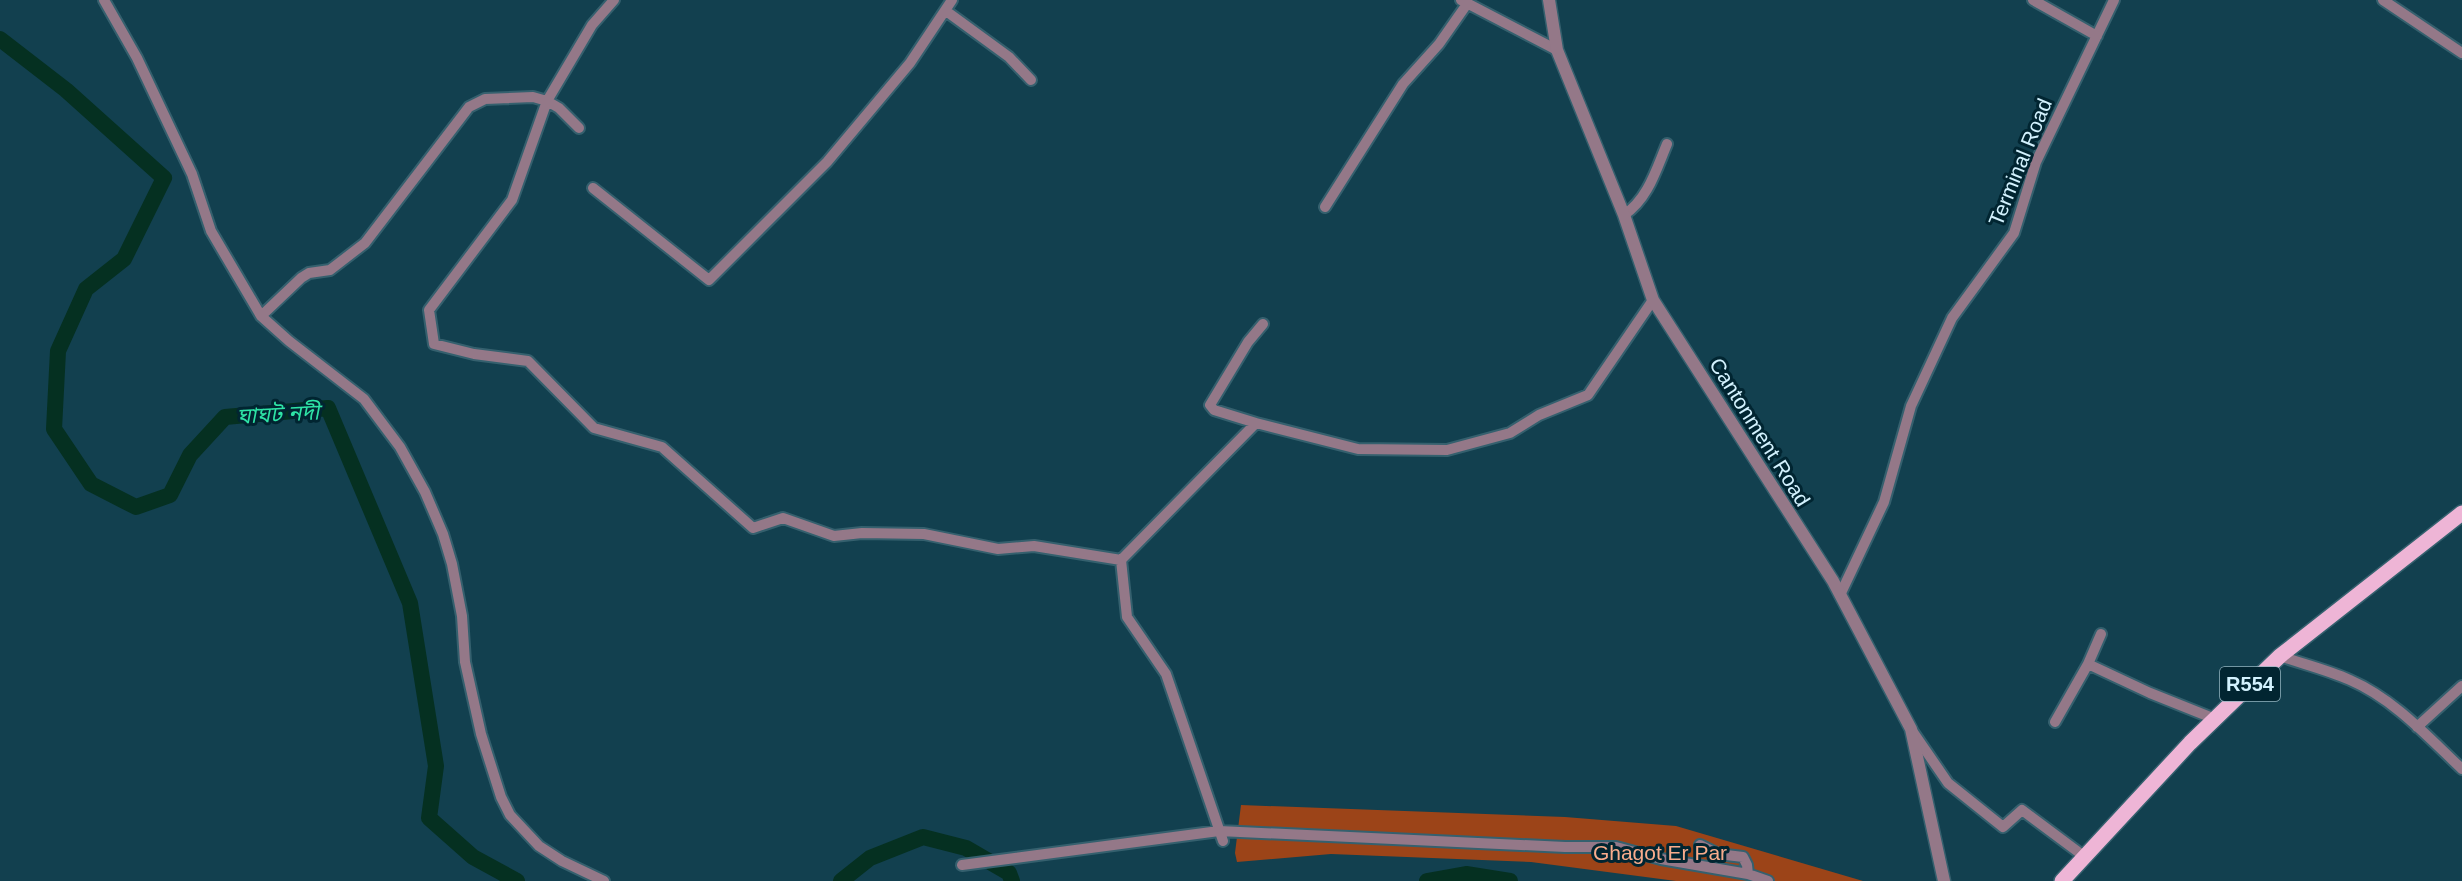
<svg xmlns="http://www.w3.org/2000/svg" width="2462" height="881" font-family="Arial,'Noto Sans Bengali',sans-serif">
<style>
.green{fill:#9c4418}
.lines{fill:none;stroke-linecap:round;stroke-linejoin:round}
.river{stroke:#053021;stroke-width:16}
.minor-casing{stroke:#35606e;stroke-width:14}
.tertiary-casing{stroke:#35606e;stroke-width:15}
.primary-casing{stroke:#35606e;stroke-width:18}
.minor{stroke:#947888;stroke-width:10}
.tertiary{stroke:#947888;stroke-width:12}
.primary{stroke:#eeb5d6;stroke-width:15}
.labels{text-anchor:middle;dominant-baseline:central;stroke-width:6;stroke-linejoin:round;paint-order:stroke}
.shield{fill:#012531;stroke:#94b4c0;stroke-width:1.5}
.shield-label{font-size:20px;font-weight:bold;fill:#d3f2fe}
.street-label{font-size:21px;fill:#d3f2fe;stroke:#012531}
.park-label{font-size:21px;fill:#f8ac8c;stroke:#012531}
.water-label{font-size:22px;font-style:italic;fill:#2ee4a6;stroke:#012531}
</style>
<rect width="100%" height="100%" fill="#12404f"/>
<path class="green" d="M1241,805l324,12 111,9 187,55h-187l-145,-19 -200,-8 -94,8 -2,-9z"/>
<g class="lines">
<path class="river" d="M0,39l66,51 98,88 -40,81 -38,30 -28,62 -4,78 37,55 45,23 34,-12 20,-40 35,-38 103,-9 82,195 26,163 -7,52 44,39 44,24
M841,881l29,-23 53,-21 43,11 43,25 3,8
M1427,881l39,-7 44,7"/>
<g class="minor-casing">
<path id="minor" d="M104,0l33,58 55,116 19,57 50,85 28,25 75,58 36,48 25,45 18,42 9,30 10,52 3,46 16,72 20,63 9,18 29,31 23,15 42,20
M614,0l-22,25 -45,76 -35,99 -83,110 5,34 40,10 54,7 66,67 68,19 91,81 30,-10 51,18 28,-3 62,1 74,15 36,-3 87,14
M1461,0l96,50
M2033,0l64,36
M2383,0l79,53
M946,11l63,46 22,23
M593,188l116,92 118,-118 83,-99 42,-63
M1325,207l78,-123 36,-40 28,-40
M1624,215c24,-16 32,-45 43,-71
M261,316l40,-38 8,-5 21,-3 35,-27 104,-136 16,-8 48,-2 14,4 12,7 20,20
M1256,423l-42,-13 -4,-5 38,-63 15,-18
M1840,595l44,-93 27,-96 41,-88 62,-85 22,-71 78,-162
M2280,656c23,8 48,14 70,24 44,19 78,57 112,89
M2088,664l62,29 65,26
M2055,722l33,-58 13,-30
M2417,727l45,-41
M1913,732l35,51 55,44 19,-17 63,47
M1223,841l-57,-167 -39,-57 -6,-57 135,-137 102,26 89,1 63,-17 29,-18 49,-20 65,-95
M962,865l257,-34 346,16h51l45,12 87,15 -1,-9 -4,-8 -25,-3 -18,-9
M1748,874l20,7"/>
</g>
<g class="tertiary-casing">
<path id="tertiary" d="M1549,0l8,50 67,165 29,85 180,281 78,148 33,152"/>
</g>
<g class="primary-casing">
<path id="primary" d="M2062,881l128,-138 90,-87 182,-143"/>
</g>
<use href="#minor" class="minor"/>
<use href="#tertiary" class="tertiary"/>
<use href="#primary" class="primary"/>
</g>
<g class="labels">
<rect class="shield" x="2220" y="667" width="60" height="34" rx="4.5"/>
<g class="shield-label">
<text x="2250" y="684">R554</text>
</g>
<g class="street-label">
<text transform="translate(2020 162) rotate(-68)">Terminal Road</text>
<text transform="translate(1760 432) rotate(58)">Cantonment Road</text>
</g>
<g class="park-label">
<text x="1660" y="852">Ghagot Er Par</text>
</g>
<g class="water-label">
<text transform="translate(278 414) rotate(-3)">ঘাঘট নদী</text>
</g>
</g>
</svg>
